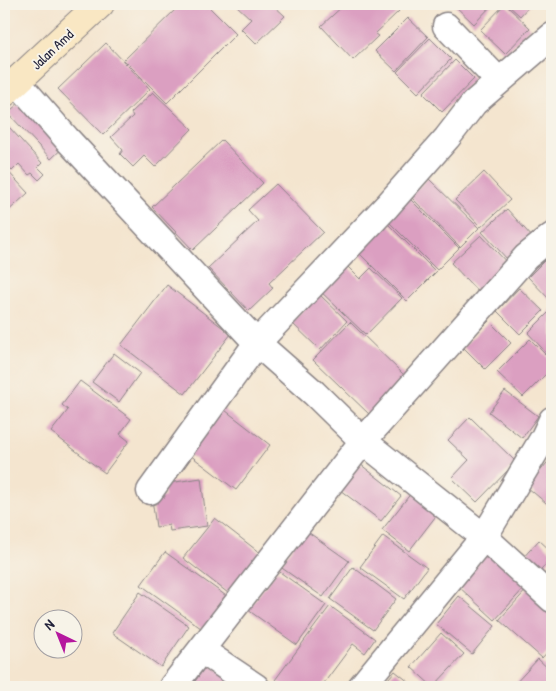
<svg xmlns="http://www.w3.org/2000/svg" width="556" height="691" font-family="'Patrick Hand',sans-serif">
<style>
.building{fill:#db9fc1}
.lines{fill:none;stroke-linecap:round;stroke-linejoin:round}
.street-casing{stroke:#8b8485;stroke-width:29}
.secondary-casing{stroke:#8b8485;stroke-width:30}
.street{stroke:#fff;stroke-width:26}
.secondary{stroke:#f9e7c3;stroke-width:28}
.labels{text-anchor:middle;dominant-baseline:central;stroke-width:4;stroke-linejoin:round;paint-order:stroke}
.street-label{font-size:14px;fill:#22223b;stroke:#f7f3e8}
</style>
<rect width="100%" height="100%" fill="#f7f3e8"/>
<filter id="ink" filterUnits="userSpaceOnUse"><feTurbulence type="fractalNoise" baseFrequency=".02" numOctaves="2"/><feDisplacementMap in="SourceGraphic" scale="10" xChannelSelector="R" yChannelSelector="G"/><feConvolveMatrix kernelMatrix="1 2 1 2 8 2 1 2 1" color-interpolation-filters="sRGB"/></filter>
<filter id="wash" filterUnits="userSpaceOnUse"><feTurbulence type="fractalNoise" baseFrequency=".0096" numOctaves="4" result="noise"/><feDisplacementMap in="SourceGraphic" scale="20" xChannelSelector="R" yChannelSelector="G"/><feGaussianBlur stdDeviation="1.12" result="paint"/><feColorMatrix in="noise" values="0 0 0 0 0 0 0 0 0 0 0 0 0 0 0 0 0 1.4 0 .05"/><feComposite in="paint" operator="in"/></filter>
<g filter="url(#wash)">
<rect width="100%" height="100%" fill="#f4e5cf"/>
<g id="blocks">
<path class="building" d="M181,4h25l30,30 -69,69 -43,-43z
M235,4h37l13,12 -29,28 -15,-15 10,-10z
M345,4h47l7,7 -24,23 3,2 -25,24 -32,-34z
M453,4h40l-19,20z
M505,4l25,24 -25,26 -25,-24z
M507,4h24l-11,12z
M408,18l20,19 -32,34 -21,-20z
M430,38l21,21 -33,34 -21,-21z
M106,43l44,46 -47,46 -45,-46z
M455,60l19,19 -32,33 -19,-19z
M153,92l39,37 -37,38 -11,-11 -11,11 -13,-13 3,-4 -12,-13 22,-21 -2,-3z
M25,97l43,46 -17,16 -43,-46z
M9,127l33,36 -4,4 7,7 -6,6 -7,-7 -3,2 -10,-11 -7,7 -8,-9v-30z
M222,140l41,43 -70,67 -41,-43z
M4,167l24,26 -24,22z
M484,172l26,28 -29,27 -26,-27z
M428,178l51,50 -19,19 -50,-51z
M276,184l47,48 -54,51 4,5 -24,23 -41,-43 50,-47 -10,-11z
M408,197l51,51 -22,22 -51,-51z
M507,209l26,29 -24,23 -27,-29z
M386,222l50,50 -29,29 -50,-50z
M481,235l31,33 -30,28 -31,-33z
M552,253v49l-24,-25z
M343,262l17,17 11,-11 31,30 -36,37 -49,-47z
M167,285l64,49 -46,60 -64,-49z
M519,288l24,23 -23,23 -23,-23z
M319,294l28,27 -27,29 -29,-28z
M552,309v50l-24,-26z
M489,321l22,22 -26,26 -22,-22z
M350,322l57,56 -36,38 -58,-56z
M530,339l22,22v7l-29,29 -26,-25z
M114,353l26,20 -21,29 -27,-20z
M80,381l51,38 -11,15 9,7 -24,32 -54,-41 17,-22 -6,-5z
M505,391l33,25 -16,22 -33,-26z
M221,407l49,38 -34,45 -50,-38z
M470,417l46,45 -39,40 -25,-24 17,-18 -21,-20z
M552,457v51l-25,-21z
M360,464l41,32 -20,25 -41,-31z
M201,478l6,48 -37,5 -1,-6 -13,2 -4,-28 13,-2 -2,-13z
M412,492l27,20 -30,39 -27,-21z
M215,518l45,35 -32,40 -45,-35z
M305,530l44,31 -26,36 -44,-31z
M383,536l44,32 -23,31 -44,-32z
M539,540l13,12v5l-15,18 -16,-15z
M165,552l64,46 -24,33 -64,-46z
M489,552l37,34 -31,34 -37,-34z
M353,567l43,32 -23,31 -43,-31z
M277,570l49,35 -29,40 -49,-35z
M529,587l23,21v39l-10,11 -43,-38z
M140,592l49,34 -28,41 -49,-34z
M459,596l36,30 -23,28 -36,-30z
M330,606l45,33 -10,14 -12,-9 -32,43h-36l-10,-7z
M441,633l23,21 -31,33 -22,-20z
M538,659l14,13v15h-40z
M208,663l35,24h-52z
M395,671l20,16h-34z"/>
</g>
</g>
<g filter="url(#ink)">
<use href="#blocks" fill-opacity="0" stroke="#8b8485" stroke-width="1"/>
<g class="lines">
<g class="street-casing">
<path id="street" d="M446,26l53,55
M17,82l50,57 190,204 57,50 49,48 121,96 68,62
M150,491l107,-148 130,-137 60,-68 27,-35 78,-67
M201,650l55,37
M172,687l191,-246 163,-184 26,-21
M361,687l123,-150 60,-100 8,-17"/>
</g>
<g class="secondary-casing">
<path id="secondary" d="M4,93l96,-89"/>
</g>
<use href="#street" class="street"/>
<use href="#secondary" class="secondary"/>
</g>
</g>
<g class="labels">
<g class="street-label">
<text transform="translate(52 49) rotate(-43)">Jalan Amd</text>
</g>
</g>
<rect width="556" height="691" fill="none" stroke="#f7f3e8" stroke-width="20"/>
<g transform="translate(58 634) rotate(317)"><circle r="24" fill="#f7f3e8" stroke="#a29fa3"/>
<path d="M0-4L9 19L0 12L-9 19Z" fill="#b5179e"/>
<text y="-8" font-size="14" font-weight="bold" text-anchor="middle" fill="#22223b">N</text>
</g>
</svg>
